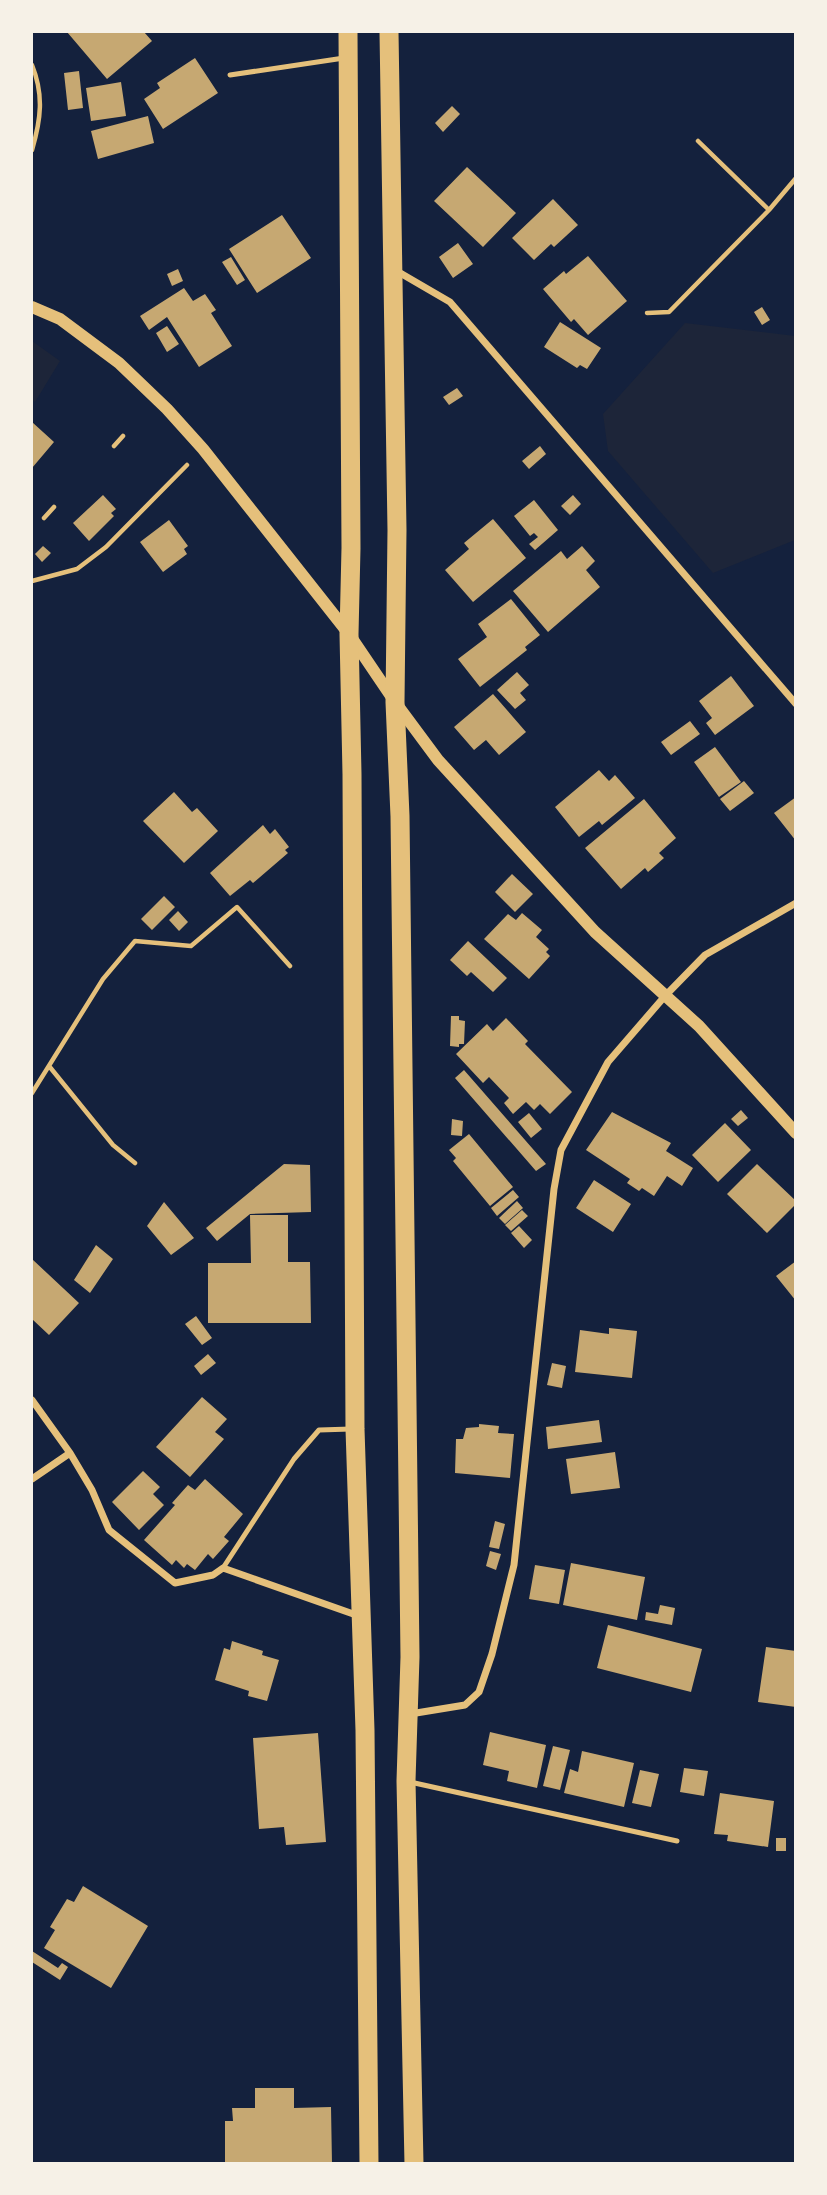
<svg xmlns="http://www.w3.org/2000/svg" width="827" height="2195" font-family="'Golos Text',sans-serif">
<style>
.green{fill:#1d2539}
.building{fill:#c6a872}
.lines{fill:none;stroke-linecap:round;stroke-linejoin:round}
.path{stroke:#e5c07b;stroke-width:4.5}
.service{stroke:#e5c07b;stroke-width:5}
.minor{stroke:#e5c07b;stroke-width:7}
.tertiary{stroke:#e5c07b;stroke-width:12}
.trunk{stroke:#e5c07b;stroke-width:19}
</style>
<rect width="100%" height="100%" fill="#14213d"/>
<path class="green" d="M685,323l110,13v204l-82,33 -105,-122 -5,-37z
M32,341l28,20 -25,41 -3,-3z"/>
<path class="building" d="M67,32h77l8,9 -45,38z
M195,58l23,35 -55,36 -19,-30 16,-11 -3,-5z
M79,71l4,37 -15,2 -4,-37z
M121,82l5,34 -35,5 -5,-33z
M452,106l8,8 -17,18 -8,-9z
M148,116l6,27 -56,16 -7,-28z
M467,167l49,46 -33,34 -49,-46z
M553,199l25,26 -24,22 -3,-3 -17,16 -22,-22z
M282,215l29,43 -54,35 -28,-44z
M458,243l15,21 -20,14 -14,-21z
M588,256l39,45 -39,34 -14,-16 -3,3 -28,-33 21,-18 2,3z
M231,257l14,23 -8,5 -15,-23z
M178,269l5,12 -11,5 -5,-12z
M184,288l9,13 12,-7 11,16 -5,3 21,33 -33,21 -32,-50 -18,13 -9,-14z
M762,307l8,13 -8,5 -8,-13z
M560,322l41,26 -14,21 -7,-4 -3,3 -33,-21z
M167,326l12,18 -12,8 -11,-19z
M457,388l6,8 -14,9 -6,-8z
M32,422l22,20 -22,26z
M540,446l6,8 -17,15 -7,-8z
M103,495l13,14 -5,4 3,3 -25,25 -16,-18z
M573,495l8,9 -11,11 -9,-9z
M534,500l24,30 -23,20 -6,-6 9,-7 -4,-4 -4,3 -16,-20z
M493,519l33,39 -53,44 -28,-32 24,-21 -5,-6z
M169,520l19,26 -4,3 3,5 -24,18 -23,-30z
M43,546l8,7 -9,9 -7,-8z
M582,546l13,15 -9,9 14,17 -52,45 -35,-41 48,-40 6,8z
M511,599l29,36 -15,12 2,3 -47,37 -22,-28 29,-22 -9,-13z
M517,672l12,13 -9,8 6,7 -11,9 -18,-19z
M731,676l23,30 -39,29 -9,-12 6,-5 -13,-17z
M493,694l33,38 -27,23 -13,-15 -12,10 -20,-23z
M690,721l10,13 -29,21 -10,-13z
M715,747l26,35 -22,15 -25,-35z
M599,770l10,11 6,-6 20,23 -33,27 -3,-4 -20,16 -24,-30z
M744,781l10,12 -24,18 -10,-12z
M174,792l18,20 5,-4 21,23 -34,32 -41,-42z
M796,797v44l-22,-28z
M644,799l32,39 -17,15 5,5 -16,14 -3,-4 -24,21 -36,-41z
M263,825l7,9 5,-5 14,18 -4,3 3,3 -35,30 -3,-3 -20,16 -20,-23z
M512,874l21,20 -18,18 -20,-20z
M164,896l11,11 -23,23 -11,-11z
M178,911l10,11 -9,9 -10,-11z
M522,913l20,17 -6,7 13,12 -3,3 4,4 -21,23 -45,-40 24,-25 8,6z
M468,941l39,37 -14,14 -22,-20 -4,4 -17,-16z
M451,1016h8v4l6,1 -1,23h-5v3l-9,-1z
M506,1018l22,23 -3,3 47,48 -22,22 -10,-10 -6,6 -8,-8 -13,12 -9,-11 5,-5 -20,-21 -6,6 -27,-29 31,-30 6,7z
M464,1070l82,94 -10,7 -81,-93z
M741,1110l7,8 -10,8 -7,-7z
M612,1112l59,31 -5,8 27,17 -11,18 -15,-10 -13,20 -12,-8 -3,3 -12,-8 3,-4 -44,-29z
M529,1113l13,16 -11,9 -13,-16z
M452,1119l11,2 -1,15 -11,-1z
M725,1123l26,27 -33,32 -26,-27z
M469,1134l44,53 -23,19 -37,-45 3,-3 -7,-8z
M284,1164l26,1 1,47 -61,2 -33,27 -11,-13z
M757,1164l39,37v3l-29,29 -40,-39z
M594,1180l37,24 -18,28 -37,-24z
M513,1190l6,7 -22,19 -6,-8z
M517,1201l6,7 -18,16 -6,-6z
M164,1202l30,36 -23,17 -24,-29z
M522,1210l6,6 -17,15 -6,-6z
M250,1215h38v47h22l1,61h-103v-60h43z
M519,1226l13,14 -8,8 -13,-15z
M96,1245l17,14 -23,34 -16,-13z
M32,1259l47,44 -30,32 -17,-16z
M796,1261v40l-20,-25z
M196,1316l16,22 -10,7 -17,-21z
M609,1328l28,3 -5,47 -57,-6 5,-42 29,4z
M208,1354l8,9 -15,12 -7,-9z
M552,1363l14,3 -4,22 -15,-3z
M202,1397l25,22 -12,13 9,7 -34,38 -34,-30z
M599,1420l3,22 -54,7 -2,-22z
M479,1424l20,2 -1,7 16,1 -4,44 -55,-5 1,-34h7l3,-11 13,-1z
M615,1452l5,36 -49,6 -5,-35z
M143,1471l17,16 -7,7 11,11 -25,25 -27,-28z
M205,1479l38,35 -19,23 5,4 -16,18 -5,-5 -13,16 -8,-6 -3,4 -8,-8 -4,5 -28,-25 31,-35 -3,-2 16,-18 7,5z
M495,1521l10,3 -6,25 -10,-2z
M490,1551l11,3 -5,16 -10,-4z
M571,1563l74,14 -8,43 -74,-15z
M535,1565l30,5 -6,34 -30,-5z
M660,1605l15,3 -3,17 -27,-5 1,-8 12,2z
M608,1625l94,24 -11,43 -94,-24z
M232,1641l31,10 -1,4 17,5 -12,41 -19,-5 1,-5 -34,-11 9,-32 6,2z
M766,1647l30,4v56l-38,-5z
M490,1732l56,13 -9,43 -30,-7 2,-10 -26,-6z
M318,1733l8,109 -40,3 -2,-18 -25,2 -6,-91z
M553,1746l17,4 -10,40 -17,-4z
M582,1751l52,12 -10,44 -60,-14 6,-24 8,3z
M684,1768l24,3 -4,25 -24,-4z
M640,1770l19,4 -8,33 -19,-4z
M720,1793l54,8 -6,46 -41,-6 1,-6 -14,-1z
M776,1838h10v13h-10z
M83,1886l65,40 -37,62 -67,-40 11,-18 -5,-3 17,-28 7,3z
M32,1951l26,17 4,-5 6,4 -8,13 -28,-18z
M255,2088h39v20l37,-1 1,57h-107v-43h8l-1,-13h23z"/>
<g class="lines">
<path class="path" d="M32,65c12,30 9,54 0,85
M698,141l71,69
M647,313l22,-1 100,-102 27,-32
M114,446l9,-10
M44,518l10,-11
M32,581l45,-12 29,-22 81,-82
M49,1066l64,79 22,18
M32,1093l71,-114 32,-38 56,5 46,-39 53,59"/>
<path class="service" d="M230,75l114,-17
M223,1568l71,-109 25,-29 32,-1
M410,1782l267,59"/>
<path class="minor" d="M395,270l55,32 346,402
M32,1400l38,53 22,37 17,40 66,53 38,-8 10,-7 136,48
M32,1479l38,-26
M410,1714l55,-9 14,-13 13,-38 22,-89 40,-376 7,-39 47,-88 57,-66 40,-41 91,-52"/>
<path class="tertiary" d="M32,307l28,12 59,44 48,46 36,40 146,185 46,68 43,58 157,172 104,94 97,107"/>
<path class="trunk" d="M348,32l3,516 -2,86 3,140 3,655 10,301 4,434
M389,32l8,498 -2,172 5,114 10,841 -4,124 8,383"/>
</g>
<rect width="827" height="2195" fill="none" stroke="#f6f1e7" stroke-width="66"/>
</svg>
